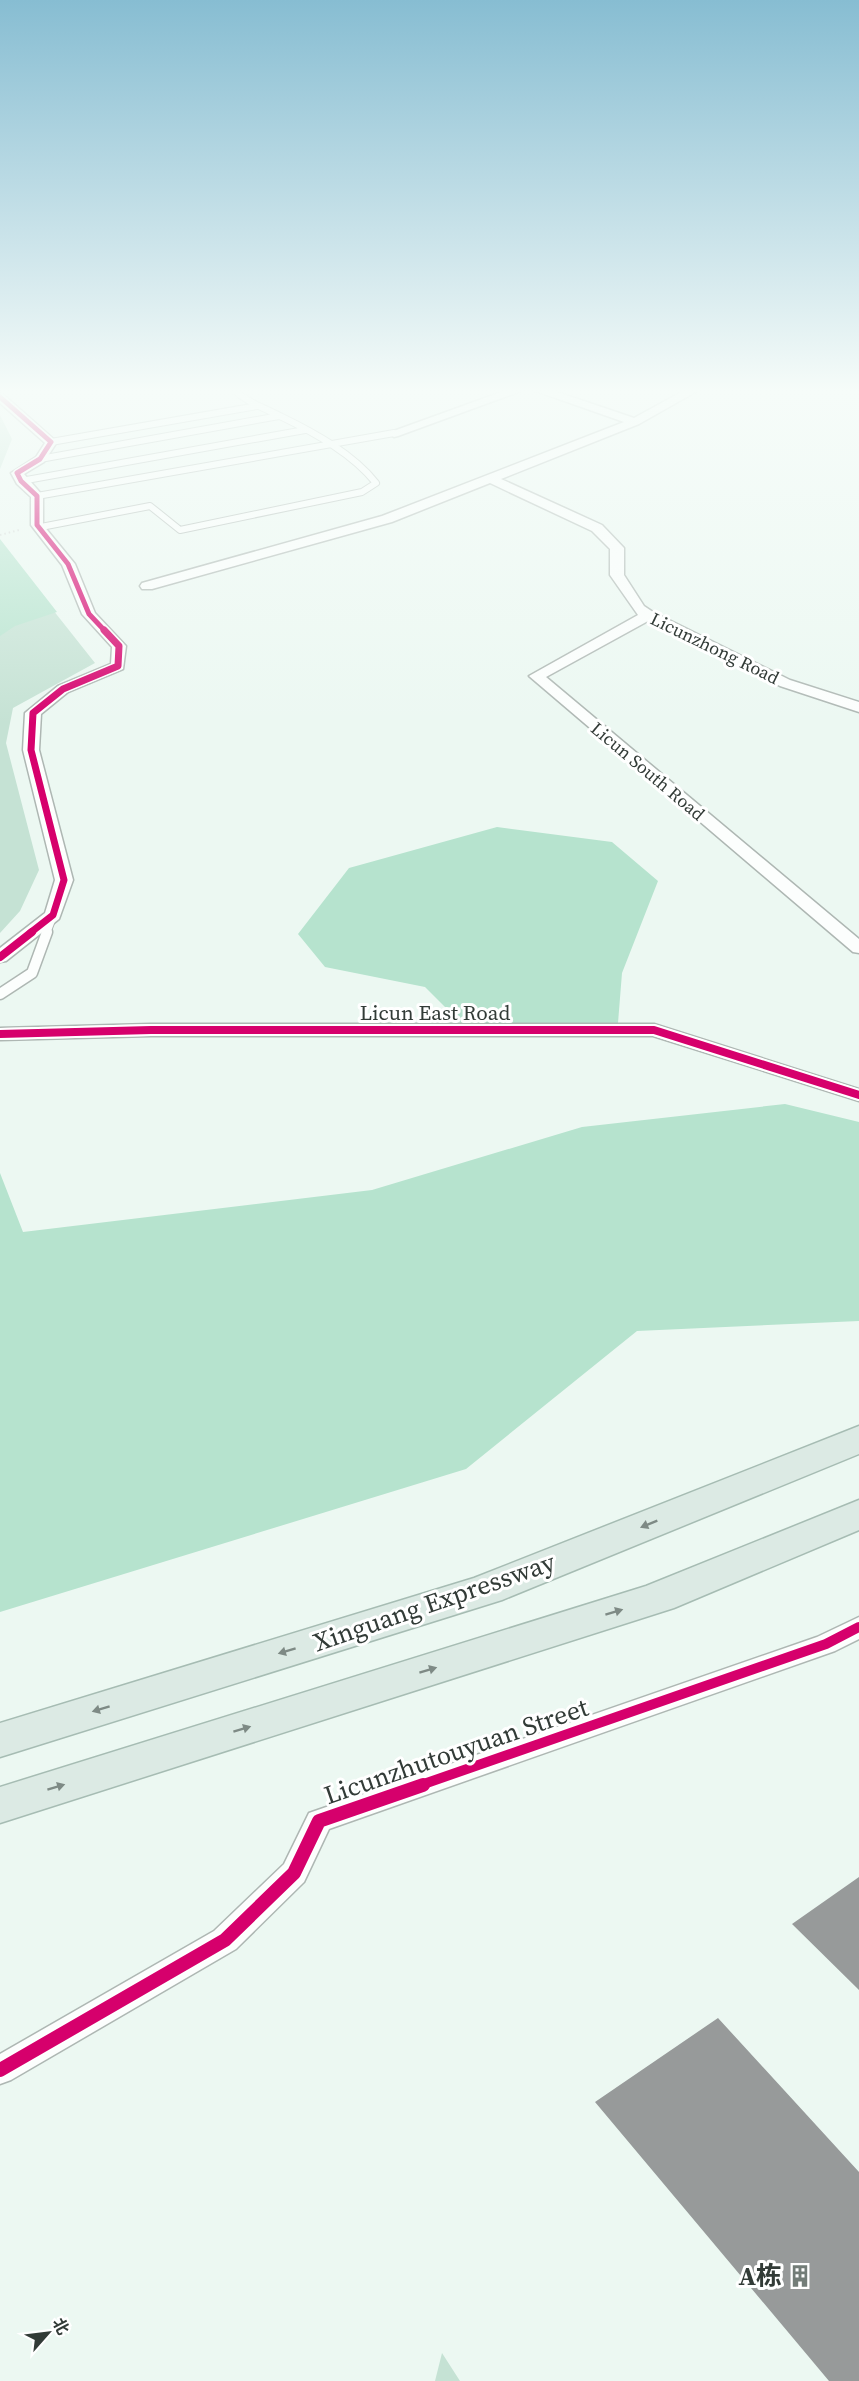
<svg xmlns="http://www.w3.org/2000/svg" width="859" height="2381" font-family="'Source Serif 4','Noto Sans SC',serif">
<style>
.green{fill:#c5e2d4}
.forest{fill:#b6e3ce}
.building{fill:#979a9a}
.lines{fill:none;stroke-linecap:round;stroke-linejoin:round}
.service-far2-casing{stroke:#aeb7b3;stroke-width:8}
.service-far1-casing{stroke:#aeb7b3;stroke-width:10}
.service-casing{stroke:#aeb7b3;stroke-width:13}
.minor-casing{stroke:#aeb7b3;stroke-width:3}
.trunk-casing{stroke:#a6bcb3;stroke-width:3}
.path{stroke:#d5d9d7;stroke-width:2;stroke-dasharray:1.5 3;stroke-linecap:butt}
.service-far2{stroke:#fcfefd;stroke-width:6}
.service-far1{stroke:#fcfefd;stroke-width:8}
.service{stroke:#fcfefd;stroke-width:10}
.minor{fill:#fcfefd;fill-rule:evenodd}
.trunk{fill:#dceae4;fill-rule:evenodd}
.cycleway-far4-casing{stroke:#fff;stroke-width:8}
.cycleway-far3-casing{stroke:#fff;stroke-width:10}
.cycleway-far2-casing{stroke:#fff;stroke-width:12}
.cycleway-far1-casing{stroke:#fff;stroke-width:14}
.cycleway-casing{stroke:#fff;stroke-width:17}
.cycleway-far4{stroke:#d6006c;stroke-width:5}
.cycleway-far3{stroke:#d6006c;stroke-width:7}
.cycleway-far2{stroke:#d6006c;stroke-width:8}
.cycleway-far1{stroke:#d6006c;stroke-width:10}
.cycleway{stroke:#d6006c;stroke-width:14}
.oneway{fill:#7e8a85}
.labels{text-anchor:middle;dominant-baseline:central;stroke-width:6;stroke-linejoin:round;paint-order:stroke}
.far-street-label{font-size:18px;fill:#323b37;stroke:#fff}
.street-label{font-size:21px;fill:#323b37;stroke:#fff}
.near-street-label{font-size:26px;fill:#323b37;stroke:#fff}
.near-poi-label{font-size:26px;font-weight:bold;fill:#323b37;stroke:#fff;text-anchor:end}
</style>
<rect width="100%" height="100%" fill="#ecf8f2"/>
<path class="green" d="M0,415l12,24 -12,30z
M0,543l95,120 -82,45 -7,35 33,127 -19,41 -20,22z
M442,2353l18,28h-25z"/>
<path class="forest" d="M0,539l57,73 -42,14 -15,10z
M497,827l115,15 46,39 -36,92 -4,50 -154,3 -39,-39 -100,-20 -27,-33 51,-66z
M785,1104l74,18v199l-222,10 -171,138 -466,143v-439l23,59 349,-42 210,-63z"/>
<path class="building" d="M859,1877v113l-67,-66z
M718,2018l141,154v209h-30l-234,-279z"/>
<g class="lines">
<g class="service-far2-casing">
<path id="service-far2" d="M51,442l206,-36
M40,459l239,-43
M21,481l284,-51
M37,496l357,-63
M41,527l109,-21 30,24 182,-38 14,-9c-23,-29 -61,-50 -94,-66 -17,-9 -34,-14 -48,-27"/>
</g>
<g class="service-far1-casing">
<path id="service-far1" d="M46,933l7,-18"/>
</g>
<g class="service-casing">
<path id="service" d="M0,994l32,-21 15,-41"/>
</g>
<g class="minor-casing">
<path id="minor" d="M507,390h17l-126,46 -4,1 -6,-4z
M533,390h18l83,28 51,-28h14l-60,34 -138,55 101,46 22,23v27l20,31 9,6 137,68 69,22v10l-79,-26 -132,-65 -102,56 313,262v14l-6,-1 -324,-276 109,-61 -28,-40v-26l-18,-18 -102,-48 -98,39 -240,67h-10l-2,-3 2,-3 240,-67 242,-94z
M0,394l4,1 53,47 -13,20 -20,12 19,22v29l32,39 20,49 31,33 -3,23 -55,23 -27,22 -2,36 34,130 -14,39 -53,42 -6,1v-14l45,-35 10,-33 -32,-130 2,-37 33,-27 53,-22 1,-17 -30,-33 -20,-49 -31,-40v-28l-14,-13 -6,-11 25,-16 9,-14 -45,-40z
M151,1024h503l205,65v12l-206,-65h-502l-151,4v-12z
M859,1617v22l-24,12 -506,178 -25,53 -68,67 -225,131 -11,4v-30l214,-123 70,-67 25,-51 508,-176z"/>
</g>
<g class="trunk-casing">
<path id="trunk" d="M859,1426v28l-357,146 -502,157v-34l474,-145z
M859,1500v30l-185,78 -674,215v-36l646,-201z"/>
</g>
<path class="path" d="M0,535l19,-5"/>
<use href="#service-far2" class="service-far2"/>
<use href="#service-far1" class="service-far1"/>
<use href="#service" class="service"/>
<use href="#minor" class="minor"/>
<use href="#trunk" class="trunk"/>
<g class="cycleway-far4-casing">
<path id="cycleway-far4" d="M0,397l51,45 -11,17 -23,14 4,8 16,15v29l31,39 21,50 17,18"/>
</g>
<g class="cycleway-far3-casing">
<path id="cycleway-far3" d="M30,933l23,-18 11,-35 -33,-130 2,-37 30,-24 55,-23 1,-20 -15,-16"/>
</g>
<g class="cycleway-far2-casing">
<path id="cycleway-far2" d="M0,957l32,-25
M0,1034l151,-4h503l205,65"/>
</g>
<g class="cycleway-far1-casing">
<path id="cycleway-far1" d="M418,1786l408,-142 33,-17"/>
</g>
<g class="cycleway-casing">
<path id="cycleway" d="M0,2070l225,-130 69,-67 25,-52 104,-36"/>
</g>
<use href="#cycleway-far4" class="cycleway-far4"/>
<use href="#cycleway-far3" class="cycleway-far3"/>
<use href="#cycleway-far2" class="cycleway-far2"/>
<use href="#cycleway-far1" class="cycleway-far1"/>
<use href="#cycleway" class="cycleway"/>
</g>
<defs><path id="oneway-solid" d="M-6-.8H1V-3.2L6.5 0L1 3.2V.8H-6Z" transform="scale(1.5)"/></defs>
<g class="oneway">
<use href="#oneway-solid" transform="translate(649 1524) rotate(158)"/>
<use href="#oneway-solid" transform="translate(614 1612) rotate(-17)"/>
<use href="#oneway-solid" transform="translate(287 1651) rotate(163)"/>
<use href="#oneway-solid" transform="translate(428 1670) rotate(-17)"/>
<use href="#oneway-solid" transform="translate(101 1709) rotate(163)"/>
<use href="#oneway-solid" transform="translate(242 1729) rotate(-17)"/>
<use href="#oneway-solid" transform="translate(56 1787) rotate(-17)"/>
</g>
<linearGradient id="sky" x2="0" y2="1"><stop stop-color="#87bdd2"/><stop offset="0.54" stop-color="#f6fcf9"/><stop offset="1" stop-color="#f6fcf9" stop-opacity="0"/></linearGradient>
<rect width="859" height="724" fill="url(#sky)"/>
<defs>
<g id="building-bare" transform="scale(1.8)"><path d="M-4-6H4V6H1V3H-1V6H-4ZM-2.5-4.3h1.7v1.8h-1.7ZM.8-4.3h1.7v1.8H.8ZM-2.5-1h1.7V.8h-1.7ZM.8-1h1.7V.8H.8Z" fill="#737d78" stroke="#fff" stroke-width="2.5" paint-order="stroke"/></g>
</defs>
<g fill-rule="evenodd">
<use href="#building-bare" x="800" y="2276"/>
</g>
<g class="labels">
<g class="far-street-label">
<text transform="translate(715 648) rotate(26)">Licunzhong Road</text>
<text transform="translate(648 771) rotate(40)">Licun South Road</text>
</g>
<g class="street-label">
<text x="435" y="1012">Licun East Road</text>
</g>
<g class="near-street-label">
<text transform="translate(434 1602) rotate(-19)">Xinguang Expressway</text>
<text transform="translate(456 1751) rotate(-19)">Licunzhutouyuan Street</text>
</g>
<g class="near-poi-label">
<text x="782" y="2276">A栋</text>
</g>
</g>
<g transform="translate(48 2333) rotate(62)" stroke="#ffffff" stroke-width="4.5" paint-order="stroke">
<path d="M0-4.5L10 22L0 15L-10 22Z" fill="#323b37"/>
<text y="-9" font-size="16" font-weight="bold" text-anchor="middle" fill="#323b37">北</text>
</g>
</svg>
